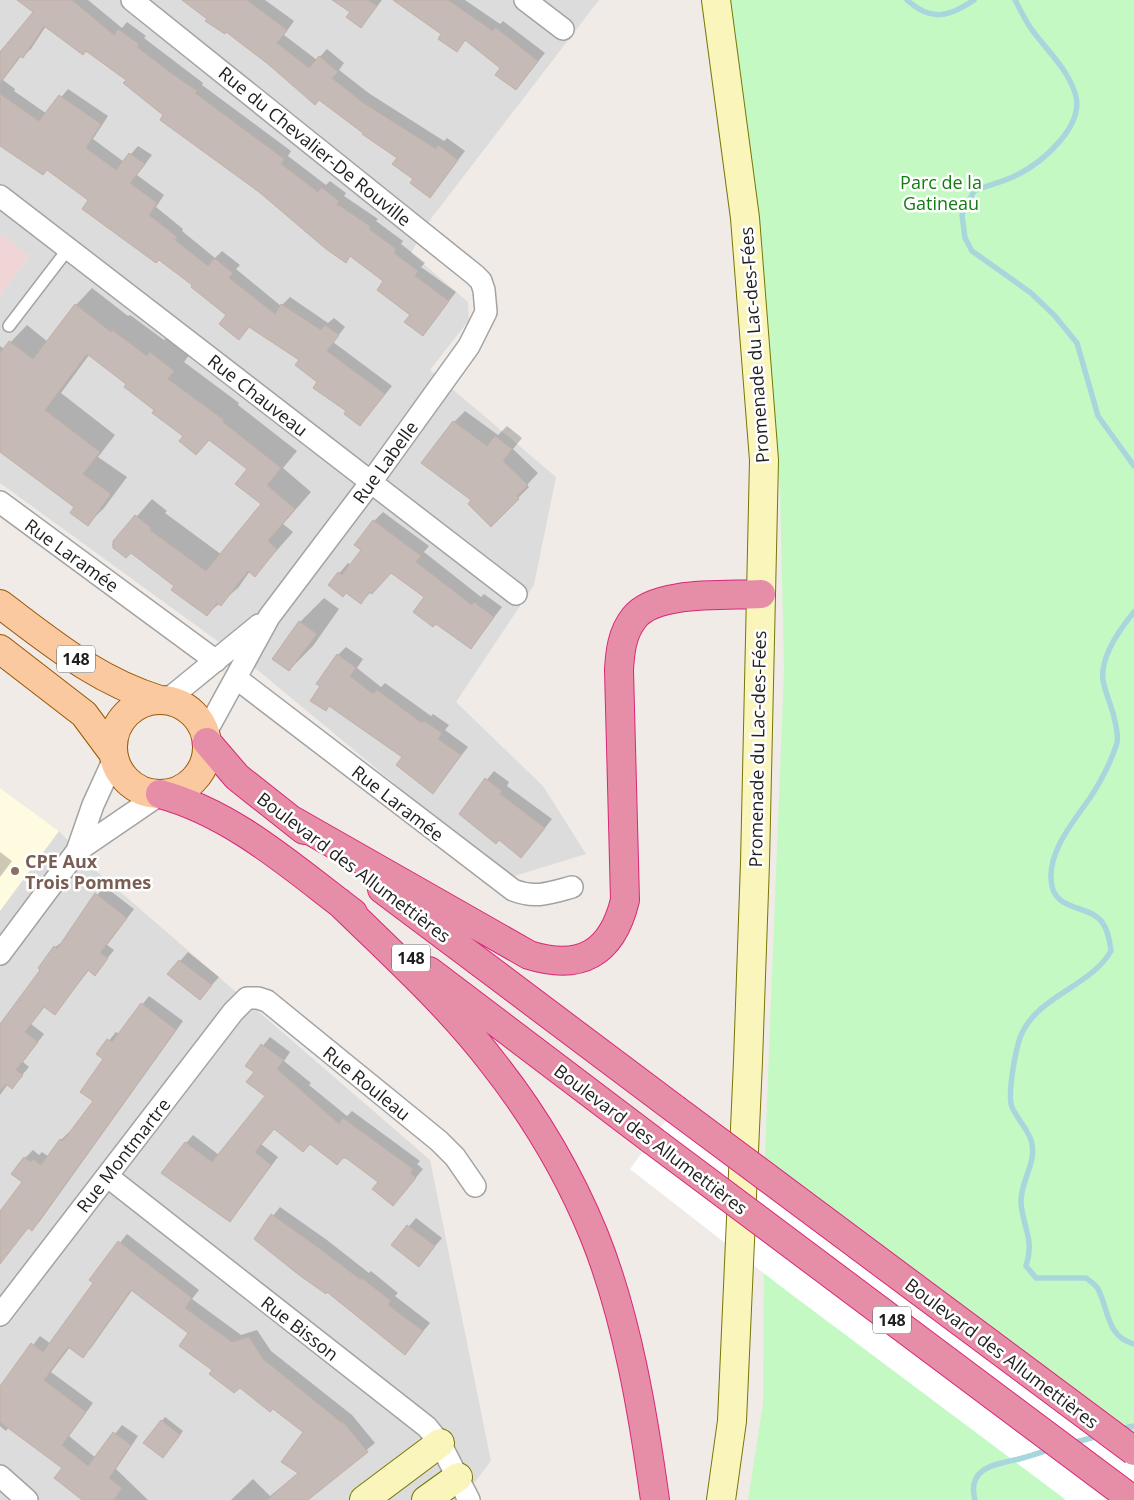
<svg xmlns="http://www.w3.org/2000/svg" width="1134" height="1500" font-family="'Open Sans',sans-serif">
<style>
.residential{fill:#dddcdc}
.commercial{fill:#f0d5d7}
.education{fill:#fffbe0}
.park{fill:#c5f9c4}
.pier{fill:#fff}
.shadow{fill:#0003}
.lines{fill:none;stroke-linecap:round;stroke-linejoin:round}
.stream{stroke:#a7d7dd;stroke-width:5.5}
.building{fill:#c5bab5;stroke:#c1b0a8}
.lane-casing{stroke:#a3a3a3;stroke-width:14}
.street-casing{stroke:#a3a3a3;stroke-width:24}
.secondary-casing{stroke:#777606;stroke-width:30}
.primary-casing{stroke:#995602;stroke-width:30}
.highway-casing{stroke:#d92778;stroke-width:30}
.lane{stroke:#fff;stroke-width:11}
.street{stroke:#fff;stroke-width:21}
.secondary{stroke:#f9f5bb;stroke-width:28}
.primary{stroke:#fbc9a0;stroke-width:28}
.highway{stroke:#e68ea8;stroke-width:28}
.highway-bridge-casing{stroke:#d92778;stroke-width:30;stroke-linecap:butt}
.highway-bridge{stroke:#e68ea8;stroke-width:28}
.education-dot{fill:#8d6e63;stroke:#fff;stroke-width:2}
.labels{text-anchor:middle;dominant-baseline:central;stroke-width:5;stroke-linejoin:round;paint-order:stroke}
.shield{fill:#fff;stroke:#626262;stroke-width:1}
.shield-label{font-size:16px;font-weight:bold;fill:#1f1f1f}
.street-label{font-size:18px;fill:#1f1f1f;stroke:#fff}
.park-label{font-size:18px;fill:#107e0d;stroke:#fff}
.education-label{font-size:18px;font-weight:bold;fill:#785e54;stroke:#fff;text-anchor:start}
</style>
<rect width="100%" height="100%" fill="#f0ebe6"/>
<path class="residential" d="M0,0h599l-169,220 -19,33 57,49 1,18 -39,50 126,107 -22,108 -78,117 87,84 43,68 -78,24 -248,-206 -260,-189v-187l30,-40 -30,-23z
M0,788l59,43 36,39 335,290 61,301 -30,39h-461z"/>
<path class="commercial" d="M0,233l30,23 -30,40z"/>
<path class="education" d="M0,788l59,43 -59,80z"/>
<path class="park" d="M726,0h408v1500h-386l15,-97 2,-251 19,-482 -4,-181z"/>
<path class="pier" d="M682,1099l452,335v66h-68l-287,-215 -149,-116z"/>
<path class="shadow" d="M19,0h69l34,28 5,-6 19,14 -2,2 59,45 -1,2 89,66 -3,5 38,29 4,-4 16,12 -2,3 34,23 -2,2 27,20 -2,3 24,19 -4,4 35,25 -33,43 -38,-55 -34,-25 -6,6 -180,-146 -37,-35 -42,-30 -40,-24 -15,23 -8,7 -1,-1 -19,25 12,9 -1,2 33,23 21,-25 40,27 -15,23 31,23 14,-16 14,9 -15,20 27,20 -8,12 27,22 -1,2 33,27 7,-7 18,14 -4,4 45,37 9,-9 38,26 6,-5 11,9 -12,15 59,44 -32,39 -60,-66 -50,-33 -11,12 -11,-23 -34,-30 -104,-85 -43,-31 -47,-29v-88l35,-40z
M189,0h76l29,21 -10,14 33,25 10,-11 17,14 -5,7 31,24 74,47 3,-3 18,13 -35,45 -31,-38 -191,-140z
M334,0h48l-21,27 -10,-15z
M409,0h56l35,24 3,-3 42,32 -29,36 -14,-21 -36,-28 -9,10z
M92,288l36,28 2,-1 34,25 3,-3 23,17 -6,8 55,41 -1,2 59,46 -14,17 28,24 -28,32 10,8 -38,43 -5,-4 -12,17 -31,26 -31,-28 -45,-34 -5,5 -14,-12 40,-46 15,12 -2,2 57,42 41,-51 -14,-35 -39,-30 -14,15 -11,-18 -57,-53 -39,-28 -28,38 54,42 -17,22 29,20 -23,31 -16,16 -13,-17 -75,-57v-104l4,3 23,-24 21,17 28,-37z
M465,411l33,24 9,-9 15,12 -9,11 25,24 -11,12 2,2 -38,38 -18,-25 -19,-78z
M383,512l46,34 -5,6 57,45 3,-3 18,13 -31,40 -45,-50 -34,-26 -31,31 -14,-10 -18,-7 19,-22 3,2 12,-15 11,-29z
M324,598l15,11 -26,37 -24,24 -16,-11 27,-37z
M346,647l17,12 -6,9 24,19 4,-4 46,33 2,-2 16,11 -4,5 23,17 -35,45 -30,-36 -73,-51 -5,5 13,-55z
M494,771l15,11 -2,4 45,33 -23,29 -30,-9 -39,-26z
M0,852l12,9 -12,16z
M104,886l30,23 -27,36 7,5 -19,24 -6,-4 -34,43 -10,-7 -14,18 13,10 -21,28 6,5 -17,20 -4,-3 -8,11v-70l42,-55 13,-23 9,-6z
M188,952l31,25 -19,21 -31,-24z
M149,996l34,25 -143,200 -8,8 -3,-2 -29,35v-49l24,-31 1,-24 8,-8 6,5 3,-3 7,5 12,-17 8,-8 2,1 24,-32 10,-42 -7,-5 18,-22 3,2z
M270,1037l20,15 -6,9 27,22 -2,2 38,31 5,-5 68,50 -3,3 6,5 -23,28 -56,-41 -69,-28 -14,16 17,13 -48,64 -44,-78 7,-8 26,20 48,-59 -11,-24 -9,-7z
M280,1207l47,33 42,33 2,-2 27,22 -3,3 35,27 -25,30 -77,-63 -73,-51z
M416,1218l26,20 -23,27 -26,-20z
M127,1234l72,56 -7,9 49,36 16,-5 14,21 81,64 23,28 -68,57h-76l22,-21 17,17 29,-23 6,-41 -31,-25 -60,-37 -24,-37 -57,-44 -42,59 -8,8 -13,-9 -19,25 42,31 -24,33 27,22 26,-33 16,11 -22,33 32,31h-64l-20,-32 -55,-41 -3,4 -6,-5v-38l40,-52 11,8 43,-61 -4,-3z
M165,1417l18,14 -17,22 -4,-32z"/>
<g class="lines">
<path class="stream" d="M907,0c24,22 42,17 67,0
M1015,0c5,9 9,18 15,27 15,22 36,39 45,66 11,32 -32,69 -58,82 -13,7 -29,10 -43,16l-12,24 3,23 7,13 59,42 23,22 23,28 21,73 36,50
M1134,612c-14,17 -34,44 -31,68 2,11 7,23 10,33 2,9 6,22 4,30 -6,19 -16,38 -27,55 -17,24 -45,57 -38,88 5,25 37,19 50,36 6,8 8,20 9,29 -20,35 -71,44 -89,82 -6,12 -15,62 -10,74 5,12 15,21 19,33 7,23 -11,40 -10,63 2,25 14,37 5,63l10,12h50c4,3 10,7 12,11 11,21 8,47 36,55
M1120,1429l14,-3
M1072,1443l27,-7
M975,1500c-8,-30 16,-35 39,-40 12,-2 25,-7 37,-11"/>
</g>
<path class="building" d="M17,0h55l42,35 4,-6 21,15 -2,3 34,26 26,18 -2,2 89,66 -3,5 37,28 3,-5 18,14 -2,3 34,23 -2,2 27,20 -2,4 24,18 -3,5 34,25 -26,35 -19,-14 6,-7 -33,-25 6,-9 -33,-25 -4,7 -20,-14 -67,-57 -99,-72 3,-5 -40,-32 3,-3 -40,-29 -3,4 -39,-29 -21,32 -3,-2 -20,27v-31l33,-40z
M182,0h65l40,30 -10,13 32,25 10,-12 19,16 -6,6 30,24 74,47 2,-4 20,15 -28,38 -20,-15 3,-4 -21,-15 5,-6 -35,-24 1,-1 -44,-33 -4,5 -47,-41 -42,-32 -1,2 -20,-13 2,-2z
M332,0h36l9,6 -16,22 -15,-11 4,-5z
M393,0h55l45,31 2,-4 43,34 -22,29 -21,-15 5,-7 -35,-28 -8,12 -19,-13 3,-5z
M0,94l39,27 20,-26 42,29 -15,24 30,22 13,-17 16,11 -15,19 27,20 -8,12 28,22 -2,3 33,26 6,-8 19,15 -4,5 46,36 6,-10 40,26 4,-5 14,10 -12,16 58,43 -25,32 -16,-12 2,-3 -33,-23 4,-6 -22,-17 4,-5 -50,-33 -10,13 -20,-16 7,-9 -35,-28 1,-2 -33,-25 -3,3 -74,-54 6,-9 -41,-30 -4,5 -43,-29z
M75,304l36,28 1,-2 35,26 3,-4 24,19 -6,8 56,41 -1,2 58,46 -14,17 28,24 -27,32 9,8 -22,28 -7,-6 -27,35 -4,-3 -10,13 -36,-26 3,-4 -43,-33 -5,5 -13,-10v-7l22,-26 16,13 -1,2 56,41 55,-67 -26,-20 12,-15 -38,-29 -13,15 -17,-14 4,-5 -31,-23 2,-3 -30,-23 2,-3 -39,-30 -42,56 55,42 -17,22 28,20 -23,32 -18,-13 4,-6 -74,-55v-99l9,-12 24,18z
M453,421l34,25 8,-10 17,13 -9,12 25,24 -11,11 2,3 -28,28 -23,-23 3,-4 -50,-37z
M373,520l48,36 -5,6 56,43 2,-3 20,15 -23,32 -35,-25 -3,3 -20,-15 11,-15 -33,-24 -19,21 -3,-2 -8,12 -15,-11 -3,4 -15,-12 10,-13 4,3 19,-25 -7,-5z
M299,621l18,13 -28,37 -17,-12z
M337,654l19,14 -6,8 23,18 4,-4 45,33 2,-2 18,12 -4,6 23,16 -28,39 -37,-29 6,-8 -73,-51 -3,5 -16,-10 10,-15 -4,-2z
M485,778l17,13 -2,3 45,34 -24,30 -22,-18 -3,4 -37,-30z
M95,893l32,25 -27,35 8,5 -13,18 -7,-6 -33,45 -11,-8 -19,25 13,10 -22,28 7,5 -11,14 -6,-5 -6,7v-67l40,-54 -2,-2 16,-22 3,3z
M179,960l33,25 -12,15 -33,-26z
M141,1003l35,27 -144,201 -4,-3 -28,36v-53l22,-29 -11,-8 13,-17 7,5 2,-3 8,6 19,-26 3,2 30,-40 -13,-9 23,-33 -7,-5 11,-15 5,3z
M261,1044l23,16 -7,9 62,55 4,-6 70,51 -3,4 6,5 -23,28 -21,-17 6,-7 -32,-24h-3l-6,7 -27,-21 -7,8 -29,-23 -19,23 16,13 -41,57 -69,-49 24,-31 27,20 53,-66 -19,-14 8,-10 -9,-6z
M271,1214l48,34 42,32 1,-2 29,23 -3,4 35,26 -18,24 -78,-63 -1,2 -27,-19 -45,-36z
M407,1225l28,21 -16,21 -28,-22z
M118,1241l74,57 -7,10 47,34 17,-5 14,22 79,64 1,-1 25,30 -60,48h-41l31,-27 -17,-11 22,-30 -30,-23 -3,3 -30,-24 -6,5 -25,-19 3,-4 -33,-24 9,-13 -57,-43 -48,68 -15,-11 -24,33 42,32 -24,33 26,21 25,-34 18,13 -22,33 13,10 -8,12h-32l-28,-22 8,-10 -62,-46v-36l31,-43 12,9 50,-69 -4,-3z
M161,1420l19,15 -17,23 -20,-15z"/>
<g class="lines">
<g class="lane-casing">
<path id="lane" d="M9,326l59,-77"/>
</g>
<g class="street-casing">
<path id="street" d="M132,0l343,275 6,6 3,9 2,22 -17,34 -98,136 -102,135 -64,117
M525,0l38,29
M0,196l516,398
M0,502l216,159
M236,678l277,212c22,9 37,3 59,-3
M166,701l93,-76
M77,851l82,-56
M0,954l77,-103 16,-46 21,-46
M107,1176l320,251 13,16 29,57
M0,1315l233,-303 14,-14h11l9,3 172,140 16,16 20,29
M0,1476l27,24"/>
</g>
<g class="secondary-casing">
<path id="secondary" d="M716,0l29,218 19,242 -9,403 -7,198 -16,360 -11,79
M364,1500l76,-57
M426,1500l32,-23"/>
</g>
<g class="primary-casing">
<path id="primary" d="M0,604c52,39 97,77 160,96
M0,649l84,65 29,39
M113 747a47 47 0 1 1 94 0a47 47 0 1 1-94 0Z"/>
</g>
<g class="highway-casing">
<path id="highway" d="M207,742l30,35 67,53
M160,794c74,20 133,74 193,119
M290,819l239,136c51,16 83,-1 96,-55l-6,-230c1,-18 3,-37 15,-52 21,-28 94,-22 127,-24
M382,889l293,220
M339,902c53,52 109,102 154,161 41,52 76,111 101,172 33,82 49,178 61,265
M429,971l223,169"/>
</g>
<use href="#lane" class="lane"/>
<use href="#street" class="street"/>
<use href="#secondary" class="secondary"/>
<use href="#primary" class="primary"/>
<use href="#highway" class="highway"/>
<g class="highway-bridge-casing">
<path id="highway-bridge" d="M675,1109l459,342
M652,1140l481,360"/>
</g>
<use href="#highway-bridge" class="highway-bridge"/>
</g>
<circle class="education-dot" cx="15" cy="871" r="5"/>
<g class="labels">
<g class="shield">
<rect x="57" y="645.5" width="38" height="27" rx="4"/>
<rect x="392" y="944.5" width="38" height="27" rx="4"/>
<rect x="873" y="1306.5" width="38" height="27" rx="4"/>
</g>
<g class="shield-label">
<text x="76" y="659">148</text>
<text x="411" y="958">148</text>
<text x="892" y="1320">148</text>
</g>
<g class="street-label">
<text transform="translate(315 146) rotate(39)">Rue du Chevalier-De Rouville</text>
<text transform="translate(754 345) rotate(-94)">Promenade du Lac-des-Fées</text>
<text transform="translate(258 395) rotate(38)">Rue Chauveau</text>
<text transform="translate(385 462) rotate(-54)">Rue Labelle</text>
<text transform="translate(72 555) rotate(36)">Rue Laramée</text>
<text transform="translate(757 749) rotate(-89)">Promenade du Lac-des-Fées</text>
<text transform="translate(398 803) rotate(38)">Rue Laramée</text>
<text transform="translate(354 867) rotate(37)">Boulevard des Allumettières</text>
<text transform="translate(367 1083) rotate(39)">Rue Rouleau</text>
<text transform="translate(651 1139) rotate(37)">Boulevard des Allumettières</text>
<text transform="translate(123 1155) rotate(-52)">Rue Montmartre</text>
<text transform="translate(300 1328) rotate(38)">Rue Bisson</text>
<text transform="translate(1002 1353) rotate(37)">Boulevard des Allumettières</text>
</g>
<g class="park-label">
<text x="941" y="182">Parc de la<tspan x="941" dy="21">Gatineau</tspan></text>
</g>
<g class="education-label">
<text x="25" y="861">CPE Aux<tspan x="25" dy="21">Trois Pommes</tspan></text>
</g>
</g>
</svg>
